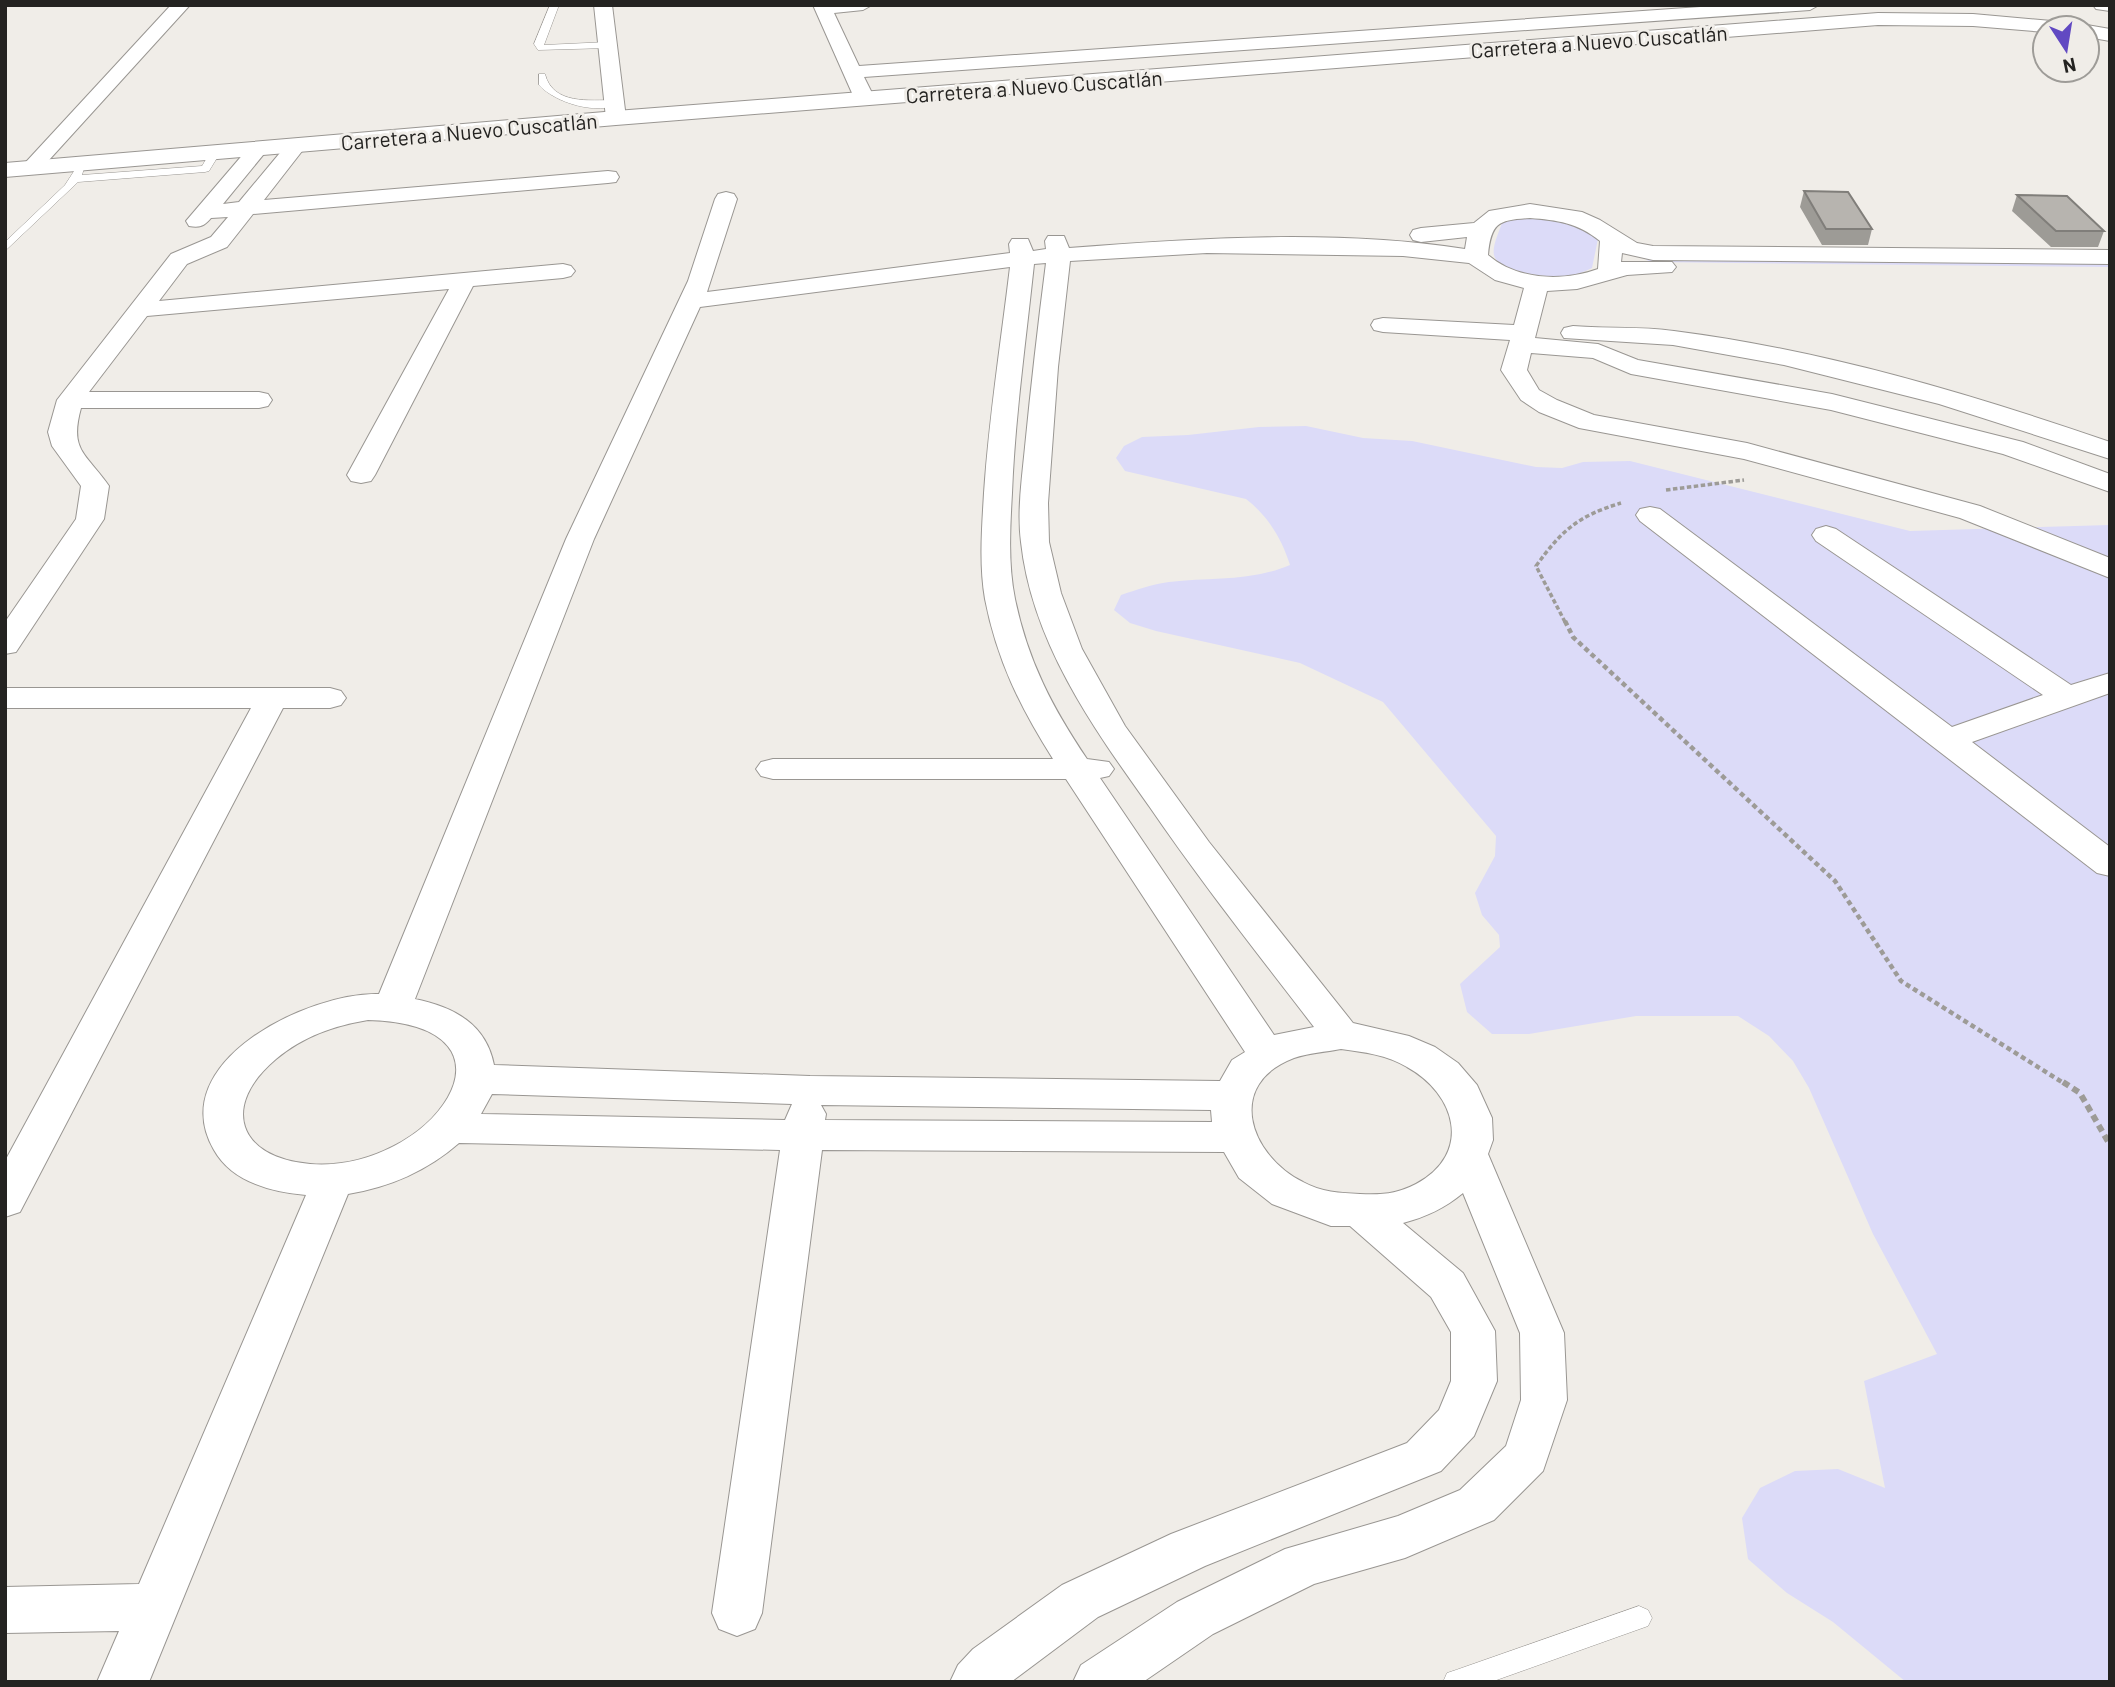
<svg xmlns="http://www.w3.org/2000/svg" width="2115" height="1687" font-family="Barlow,sans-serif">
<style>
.green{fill:#dcdbf8}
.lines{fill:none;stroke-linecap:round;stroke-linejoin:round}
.service-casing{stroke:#999692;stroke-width:1}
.minor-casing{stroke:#999692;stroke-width:2}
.tertiary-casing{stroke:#999692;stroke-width:2}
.path-far2{stroke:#9d9b97;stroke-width:3.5;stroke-dasharray:4.5 2.5;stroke-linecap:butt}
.path-far1{stroke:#9d9b97;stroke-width:4.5;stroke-dasharray:5 3.5;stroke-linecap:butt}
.path{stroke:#9d9b97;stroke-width:6;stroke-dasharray:7 4.5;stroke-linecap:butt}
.service{fill:#fff;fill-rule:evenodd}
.minor{fill:#fff;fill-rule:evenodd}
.tertiary{fill:#fff;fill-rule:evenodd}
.wall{fill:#9d9b96}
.building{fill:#b7b4af;stroke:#807e7a;stroke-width:2}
.labels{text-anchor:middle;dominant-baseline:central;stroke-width:6;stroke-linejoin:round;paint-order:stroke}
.far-street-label{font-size:21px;fill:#242321;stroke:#f0ede8}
</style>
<rect width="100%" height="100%" fill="#f0ede8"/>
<path class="green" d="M1531,217l40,4 27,18 -6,29c-9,4 -17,8 -27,8 -15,2 -67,-3 -71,-21 -2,-9 5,-23 8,-32l13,-5z
M1644,258l466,3v6l-460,-5z
M1306,426l57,12 49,3 124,26 26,1 21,-6 47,-1 280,70 200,-6v1157h-204l-73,-60 -46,-29 -39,-34 -6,-41 18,-30 35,-17 43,-2 47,19 -21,-107 73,-27 -64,-120 -64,-146 -16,-27 -24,-25 -31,-20h-102l-107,18h-37l-25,-22 -7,-28 40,-37 -1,-12 -17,-20 -7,-22 20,-37 1,-20 -113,-134 -83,-39 -144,-32 -26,-8 -16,-13 7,-15c15,-5 31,-11 48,-13 42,-5 81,0 121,-17 -8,-26 -22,-49 -44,-66l-121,-28 -9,-13 8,-12 18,-9 46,-2 71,-8z"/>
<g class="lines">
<g class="service-casing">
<path id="service" d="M550,5h9l-15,40 64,-3 5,3 -5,3 -70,2 -4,-6z
M539,74h6c8,31 44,26 70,26l5,3c-21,13 -65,0 -81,-18z
M215,150l5,3 -11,18 -4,1 -127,10 -73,69v-9l60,-57 11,-17h8l-2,7 120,-9 9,-15z
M1639,1606l9,4 4,8 -4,8 -157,56h-48l4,-9 9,-3z"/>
</g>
<g class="minor-casing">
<path id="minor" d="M171,5h19l-151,166h-14l-4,-4 4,-4z
M594,5h18l14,113 -3,4h-14l-3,-4z
M813,5h59l-9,5 -29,3 25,53 870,-61h90l-9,5 -946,67 8,16 -10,6 -10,-6z
M2093,5h17v6l-14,-2z
M296,140l7,2 3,4 -42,54 344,-29 8,1 3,5 -3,5 -8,1 -355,31 -26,33 -40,17 -28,37 404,-37 8,2 4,5 -4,5 -8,2 -90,8 -98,189 -4,6 -10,2 -10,-2 -4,-6 102,-186 -302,27 -58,76h170l9,2 4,6 -4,6 -9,2h-178c-12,43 5,45 28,78l-5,33 -88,133 -11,2v-32l71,-103 5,-33 -29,-40 -4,-14 9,-32 114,-146 40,-17 17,-20 -17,1c-7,8 -11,10 -22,8l-3,-5 65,-76h14l3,4 -45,55 16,-2 50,-60z
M726,192l8,2 3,5 -30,93 303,-39 -1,-9 3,-5h16l5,12 13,-2 -1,-8 3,-5h16l5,12c129,-10 268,-19 396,1l2,-12 -46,5 -8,-2 -3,-5 3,-5 8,-2 53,-5 15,-12 41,-7 52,8 18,8 37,23 16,3 457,4v14l-457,-4 -31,-7 -1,9h51l4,5 -4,5 -45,3 -50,14 -30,2 -12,47 63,6 40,16 194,34 191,48 87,32v18l-107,-38 -172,-44 -200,-36 -38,-16 -62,-5 -4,17 12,20 18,10 37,15 153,28 233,63 130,52v20l-150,-60 -216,-59 -165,-31 -40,-16 -18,-12 -20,-30 9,-30 -127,-8 -9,-2 -3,-5 3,-5 9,-2 131,7 10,-37 -29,-8 -26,-17 -66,-7 -196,-3 -137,8 -12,106 -10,136 1,39 12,51 21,56 43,77 84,116 144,181 56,13 26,11 23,16 19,22 15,33 1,22 -5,14 76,179 3,67 -24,71 -49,49 -89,38 -91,26 -101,50 -70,48h-70l8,-17 96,-63 108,-53 113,-33 62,-26 46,-44 15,-46 -1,-67 -57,-140c-18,15 -37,24 -60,30l60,50 32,58 2,50 -23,55 -33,35 -236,95 -107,51 -87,65h-61l8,-17 15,-16 89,-64 109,-51 236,-91 32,-33 12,-29v-49l-20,-35 -81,-71h-19l-59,-22 -33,-26 -15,-26 -402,-2 -60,463 -7,16 -18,7 -18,-7 -7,-16 68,-463 -321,-7c-32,28 -69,44 -111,51l-199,488h-52l22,-51 -114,2v-46l134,-3 167,-389c-35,-3 -74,-13 -92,-45 -51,-88 95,-158 165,-156l187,-455 122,-258 27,-82 3,-5zM1530,218c27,2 48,5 70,23l-2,28c-36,13 -81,11 -110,-14 3,-33 11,-35 42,-37zM1046,263c-8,62 -15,123 -21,184 -3,31 -8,64 -4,95 11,100 71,184 128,264 52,76 109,148 165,221l-40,8 -174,-257 9,-2 5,-7 -5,-7 -22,-3c-35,-52 -59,-98 -72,-160 -7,-34 -5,-71 -3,-106 3,-76 14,-153 22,-229zM1010,267c-9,75 -21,150 -26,226 -2,35 -5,71 1,106 12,61 35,108 68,160h-280l-12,3 -5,7 5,7 12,3h293l179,273 -13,8 -12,21 -410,-5 -316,-11c-8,-41 -40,-58 -79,-66l179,-460 106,-232zM368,1020c171,5 61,154 -58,144 -72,-6 -90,-58 -34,-105 28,-23 57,-33 92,-39zM1341,1049c23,3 46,6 66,18 49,27 66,86 9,117 -19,10 -35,11 -56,10 -20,-1 -39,-2 -57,-12 -54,-27 -78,-98 -9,-124 14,-5 32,-6 47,-9zM492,1094l300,10 -7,16 -304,-6zM821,1105l390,5 1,12 -387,-2 1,-6z
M1573,326c33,3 67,0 101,5 149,19 294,62 436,111v17l-171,-55 -155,-39 -111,-20 -109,-7 -3,-5 3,-5z
M1650,507l10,2 292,218 91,-32 -227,-154 -4,-6 4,-6 10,-3 10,3 235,156 39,-12v20l-138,49 138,105v29l-13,-3 -457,-352 -4,-6 4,-6z
M5,688h325l11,3 5,7 -5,7 -11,3h-47l-263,504 -15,5v-56l246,-453h-246z"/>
</g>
<g class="tertiary-casing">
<path id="tertiary" d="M1878,13l95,1 90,8 7,2 3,4h-28v4l-72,-6 -95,-1 -1262,100 -611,52v-14l611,-52z
M2087,25l23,4v12l-23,-4v-9h-8z"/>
</g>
<path class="path-far2" d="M1666,490l78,-10
M1565,622l-29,-56c26,-36 42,-50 85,-63"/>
<path class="path-far1" d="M1565,621l8,16 262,244 66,100 164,103"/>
<path class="path" d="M2063,1082l17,11 30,52"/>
<use href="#service" class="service"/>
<use href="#minor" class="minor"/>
<use href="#tertiary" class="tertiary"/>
</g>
<path class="wall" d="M1804,191l68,38 -4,16h-46l-22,-38z
M2017,195l87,36 -6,16h-47l-39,-36z"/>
<path class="building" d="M1804,191l44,1 24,37h-46z
M2017,195l50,1 37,35h-48z"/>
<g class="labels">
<g class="far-street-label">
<text transform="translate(1599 41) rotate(-4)">Carretera a Nuevo Cuscatlán</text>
<text transform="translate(1034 86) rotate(-4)">Carretera a Nuevo Cuscatlán</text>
<text transform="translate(469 131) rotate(-5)">Carretera a Nuevo Cuscatlán</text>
</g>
</g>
<rect width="2115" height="1687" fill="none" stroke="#242321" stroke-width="14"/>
<g transform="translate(2066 49) rotate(168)"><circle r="33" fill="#f0ede8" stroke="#9e9c98" stroke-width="2"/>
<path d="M0-5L12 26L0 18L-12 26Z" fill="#6149c2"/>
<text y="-10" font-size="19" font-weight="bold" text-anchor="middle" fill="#242321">N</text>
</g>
</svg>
